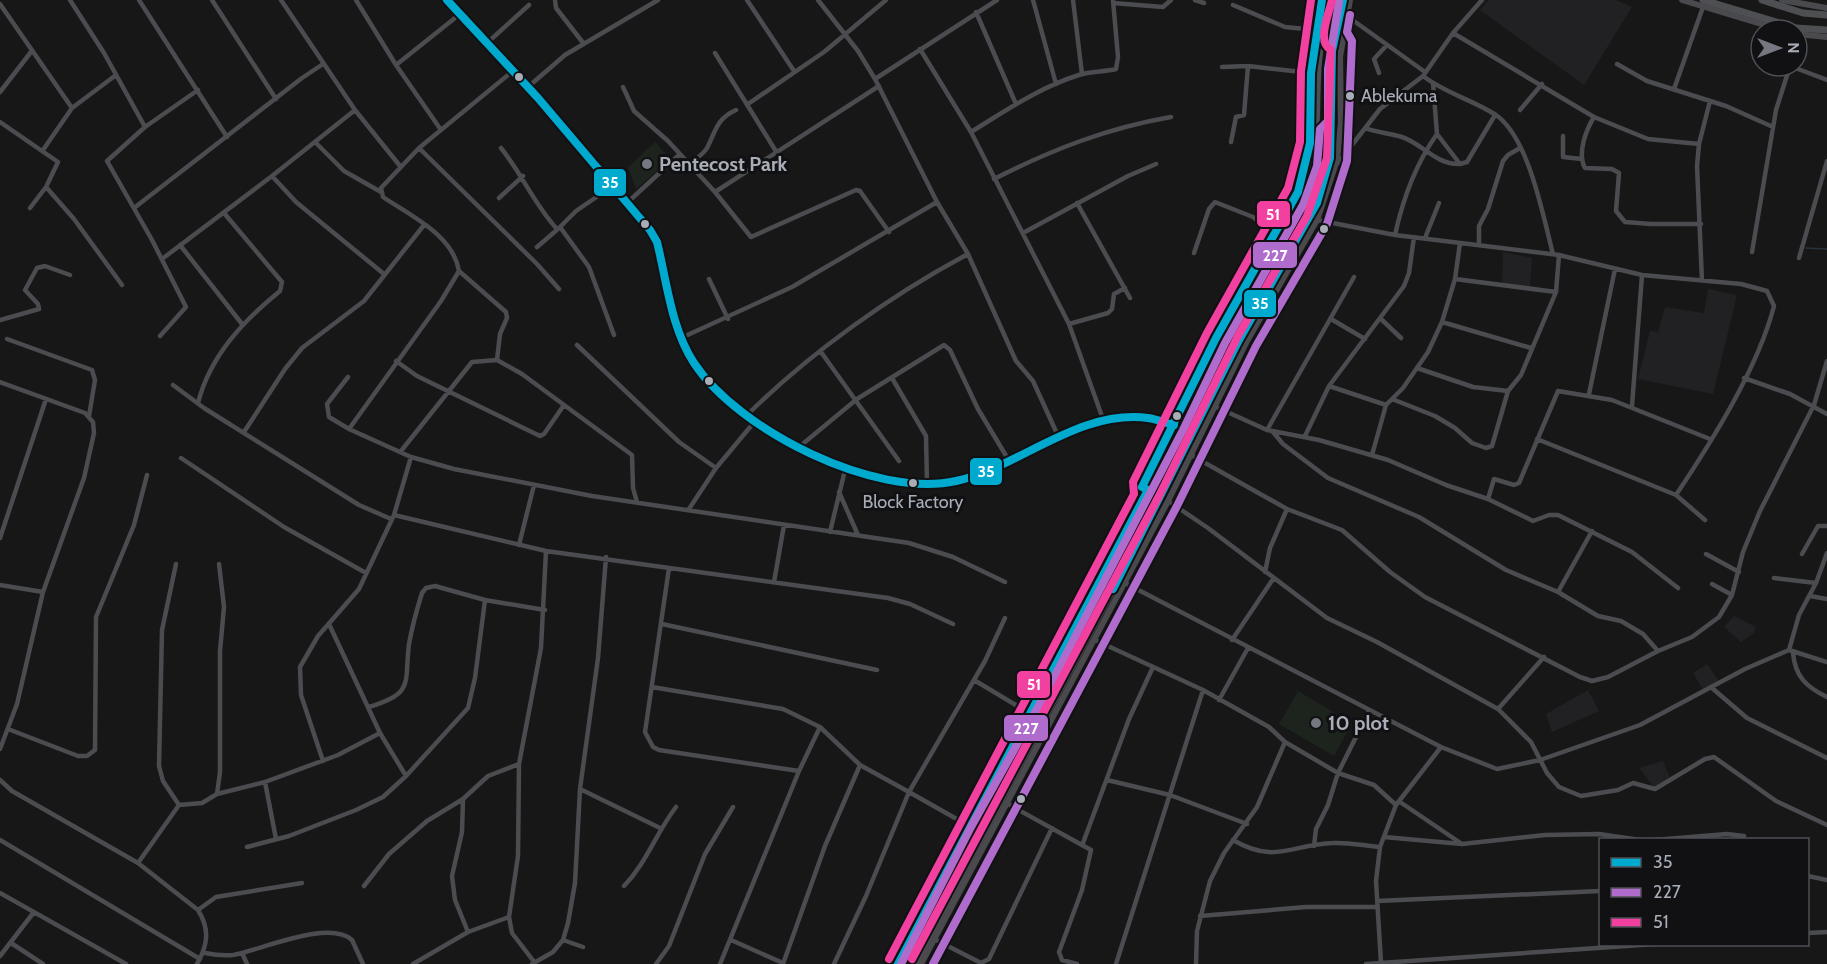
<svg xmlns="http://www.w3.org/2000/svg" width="1827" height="964" font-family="Cabin,sans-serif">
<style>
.built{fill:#212123}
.pitch{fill:#1d241e}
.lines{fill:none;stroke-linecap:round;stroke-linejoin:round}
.stream{stroke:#2a3239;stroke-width:1.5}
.street{stroke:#4b4c50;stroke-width:4.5}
.secondary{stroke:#4a4a4e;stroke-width:6}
.primary{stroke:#4d4f52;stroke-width:7}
.bus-1-casing{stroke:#111113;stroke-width:12}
.bus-2-casing{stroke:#111113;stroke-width:12}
.bus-3-casing{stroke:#111113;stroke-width:12}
.bus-1{stroke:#00a9ce;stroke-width:8}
.bus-2{stroke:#b06ccc;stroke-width:8}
.bus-3{stroke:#f240a1;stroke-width:8}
.bus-dot{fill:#a8adb8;stroke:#111113;stroke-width:2}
.poi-dot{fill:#757880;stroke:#111113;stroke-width:2}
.labels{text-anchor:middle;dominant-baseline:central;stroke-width:6;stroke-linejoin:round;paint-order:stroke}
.bus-label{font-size:18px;fill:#a8adb8;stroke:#111113;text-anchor:start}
.poi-label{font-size:20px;font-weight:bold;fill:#a8adb8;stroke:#111113;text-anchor:start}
.line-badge{stroke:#111113;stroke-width:2}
.badge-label{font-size:16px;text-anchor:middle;font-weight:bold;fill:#fff}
</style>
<rect width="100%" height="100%" fill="#171717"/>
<path class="built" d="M1489,0h127l16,7 -48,78 -104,-75z
M1503,252l29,6 -2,30 -28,-3z
M1708,289l29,6 -24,99 -75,-15 12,-48 8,1 7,-25 39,6z
M1734,616l22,11 -2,6 -13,9 -17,-15z
M1707,664l12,17 -16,9 -10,-17z
M1588,690l11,21 -47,21 -6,-18z
M1663,761l8,19 -17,8 -15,-20z"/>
<path class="pitch" d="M655,142l11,12 1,8 -31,27 -8,-22z
M1298,691l54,32 -18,33 -55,-32z"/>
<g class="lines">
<path class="stream" d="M1806,248l21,1"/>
<path class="street" d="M70,0l34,53 41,74
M139,0l88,137
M212,0l64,99
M281,0l74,110 45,56
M356,0l40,65 45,65
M555,0l1,8 28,36
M747,0l47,71
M818,0l40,51 17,28 62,123 31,52 48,107 17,20 26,57
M1033,0l23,84
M1073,0l9,74
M1195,0l9,3
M1113,3l50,4 8,-7
M0,4l72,104
M1233,5l52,22 31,3
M976,12l40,92
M1347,16l78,56
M1453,33l141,84
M487,43l42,-38
M920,49l51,83 98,192 35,98
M715,53l62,100
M1617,64l30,17 79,25 47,21
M396,65l64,-51
M1790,66l37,14
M1222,67l26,-1 63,7
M1379,73l-5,-14 12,-13
M1423,76c22,17 50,24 73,39 33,23 47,101 57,139
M875,79l122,-79
M1433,83l4,51 23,30 7,-2 28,-47
M528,87l37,-32 93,-55
M623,87l11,24 34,30 47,51 36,45 105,-47 4,1 29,41
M1674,89l29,-82
M0,92l31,-40
M748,104l76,-52 62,-52
M355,110l-83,66 24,26 88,72
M1520,110l22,-26
M0,122l58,40 -12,25 -16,21
M1365,128c13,5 25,5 37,9 21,7 34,28 58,27
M971,132c34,-21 69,-45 108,-57 12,-4 25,-3 37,-6l2,-12 -5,-57
M1563,136v21l19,2
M315,142l29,29 37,21
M1231,142l5,-25 8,-2 4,-49
M1699,144l-51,-5 -54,-22c-8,13 -17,36 -9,51l27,1 7,4 -3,38 9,11 26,2h50
M419,148l118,116 22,25
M501,148c21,26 33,56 56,81
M43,150l29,-42 44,-33
M1338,163l42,-54 43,-33 30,-43 29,-33
M688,165c6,-5 15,-10 19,-17 9,-17 9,-29 29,-38
M994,179c57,-29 113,-51 177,-62
M614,185l-38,26 -16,16 29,40 25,68
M46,187l28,32 48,66
M715,192l164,-106
M499,198l24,-22
M628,202l51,-47
M1077,203l53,95
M134,208l168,-130 21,-14
M1317,220l78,15 164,20 83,20 99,9 26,7 7,15c-16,62 -62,135 -98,189
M1023,233l105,-57 28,-12
M1395,235c8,-37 20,-70 42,-101
M1425,238l14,-35
M1479,244v-18l9,-17 15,-48 5,-6 12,-7
M180,245l62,79
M537,247l21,-18
M1752,252l24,-142 14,-44
M1194,253l15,-44 6,-7 38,15 22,18
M1799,258l28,-97
M162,259l110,-83
M459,271l47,41 1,6 -7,16 -3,26 25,14 110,81 1,33 4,14
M709,279l19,40
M1455,279l101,13
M1702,281l-5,-115 2,-22 11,-43
M1331,319l34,20
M1381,319l20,19
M0,320l39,-11 -1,-5 -13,-14 12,-22 8,-2 25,9
M1442,322l89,26
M1069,324l39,-11 4,-4 2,-15 11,-6
M160,336l26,-29 -34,-67 -45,-79 38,-34 53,-37
M681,338l111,-51 145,-85
M7,339l85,31 3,10 -6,36
M577,345l102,97 37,26
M821,352l78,109
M396,361l21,15 123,60 4,-2 20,-29
M1417,368l56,19 35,4
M348,377l-21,27 2,13 20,12 62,28 43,12 138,27 317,47 44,14 52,25
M892,378l34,58 1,49
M1744,378l46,16 37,20
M0,382l85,31 8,9 1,11 -10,45 -41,114 -26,112 -17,45
M173,385l31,23 155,97 32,14
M1329,386l57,19
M1589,394l26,-125
M1392,399l43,17 20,12 17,15 14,5 6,-2 16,-55 13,-16 35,-83 3,-37
M198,403c12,-47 45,-82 82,-112l2,-9 -58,-69
M1214,406l53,24 52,10 69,20 58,25 42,14 45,22 16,-6h9l74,37 46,36
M1632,406l10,-131
M748,414c62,-61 143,-119 220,-160
M349,429l92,-128 18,-30c-6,-36 -48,-55 -76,-74l-2,-9 38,-40 94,-77
M1267,430l87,-153
M244,432l41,-63 17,-21 62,-47 60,-76
M1273,432l10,12 45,34 91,39 87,53 52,22 40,24 23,5 22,13 15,17
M1305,436l24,-50 75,-100 5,-13 5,-36
M1537,439l139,56 29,25
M799,447l58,-48 87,-54 6,5 28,59 30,50
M401,451l71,-89 25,-2
M1191,455l96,54 55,21 48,42 35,25 155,80 12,4 16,-4 50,-26 34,-14 27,-20 13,-22 11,-43 17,-41 54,-106 13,-44
M1372,455l14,-50 17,-17 25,-36 14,-30 13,-43 5,-36
M181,458l103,69 82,46
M839,492l19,43
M1488,499l6,-20 20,6 5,-2 39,-92 54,9 98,39
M1168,501l40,27 119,90 50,24 121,67 33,33 16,31 12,14 22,9 37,-6 15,-7 22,6 50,-30 9,-2 62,44 51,24
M689,509l27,-41 40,-48
M394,515l152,36 342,47 22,6 43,20
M830,532l16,-66
M0,538l46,-139
M519,545l15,-60
M1706,554l33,18
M1802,554l16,-28h9
M176,564l-14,66 -3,136 4,15 16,24
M669,568l-24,164 8,15 6,3 140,21
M1265,572l5,-24 17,-39
M1774,578l42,5
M774,582l10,-57
M1125,583l316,164 56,22 43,-9 100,-35 105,-56 44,-19 38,12
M1712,584l20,11
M0,585l43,7
M1558,592l34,-61
M1810,596l17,3
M329,624l51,109 26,43
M662,624l215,46
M1095,640l108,50 66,37 16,15 53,31 36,12 22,20
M1232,640l41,-61
M1789,650l10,-35 17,-32 11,-30
M1793,653c2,23 13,34 34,44
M974,680l50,30
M652,687l131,22 37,18 40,38
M1712,688l35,30 80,40
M1219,700l29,-52
M369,707c46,-14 35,-23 40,-63 3,-17 8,-35 13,-51l4,-5 9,-2 50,14 60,10
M1498,709l46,-52
M8,729l70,27h9l8,-6 1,-133 38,-92 13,-50
M323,761l-22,-66 -1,-28 18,-31 41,-47 35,-74 17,-58
M0,780l12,11 126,72 60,47c12,19 10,35 -1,54
M1107,780l63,15 77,29
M265,782l11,57
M580,789l80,39
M217,794l3,-22v-121l4,-44 -5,-43
M463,799l-1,33 -10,44 3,24 13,32
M1400,802l62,42
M1006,803l85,47 -9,40 -23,62 3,8 15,4
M1384,837l78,7 83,-9 54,-1 41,6
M0,840l200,119
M1233,840c43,25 59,4 100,3 16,-1 32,3 47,4
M1654,840l73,-6 17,2
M1083,843l46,-124 24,-52
M1314,846l2,-17 12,-24 10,-32 31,-62
M247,847l42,-11 67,-26 27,-13 23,-21 62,-68 7,-30 10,-78
M138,863l41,-58 23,-2 15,-9 48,-12 73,-27 42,-22
M1808,876l19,4
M364,886l25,-32 38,-33 36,-22 25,-23 31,-12
M624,886c23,-24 32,-53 52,-79
M0,893l126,71
M1377,901l223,-10
M198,910l18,-13 86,-14
M1200,916l106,-9h70
M1808,933l19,-1
M934,939l47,24 8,-4 63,-131
M563,940l20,7
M731,940l52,23
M11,943l32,21
M205,953c10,2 18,3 28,2 28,-5 96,-36 119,-15l11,24
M242,953l5,11
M0,956l34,-44
M535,963l-23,-30 -3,-16 9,-61 1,-92 22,-116 5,-97
M1381,963l-5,-82 4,-34 16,-42 45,-58
M413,964l55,-32 41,-15
M532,964l21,-12 10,-12 5,-17 7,-40 5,-94 18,-131 8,-101
M656,964l13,-18 36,-92 28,-47
M720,964l79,-193 21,-44
M783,964l42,-118 35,-81 49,27 76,-131 20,-43
M834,964l32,-68 43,-104 53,30
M1116,964l87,-274
M1196,964l1,-33 13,-50 14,-28 33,-46 28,-65
M1366,964l290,-20"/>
<path class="secondary" d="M447,0l91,98 112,132 7,12c11,40 15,85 37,121 38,63 189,138 262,118 65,-18 150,-87 218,-56
M1682,0l99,30
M1782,0l45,8
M1797,34l30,3
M889,964l73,-142 77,-138 135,-259 42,-87 82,-146 12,-49 1,-70 11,-73
M921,964l247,-463 79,-160 70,-121 20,-60 4,-37 -1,-66 10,-57"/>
<path class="primary" d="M1703,0l93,28 31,2
M1762,0l41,13 24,2
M898,964l250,-474 75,-149 79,-138c18,-48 13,-85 16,-134 1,-23 6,-46 11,-69
M914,964l209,-394 116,-230 72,-125 19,-57 2,-107 11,-51"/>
<g class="bus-1-casing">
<path id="bus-1" d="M447,0l91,98 112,132 7,12c10,40 14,86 37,121 44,67 181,136 262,118 64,-14 122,-72 192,-63 8,1 18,5 26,7
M1113,589l126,-249 78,-137 13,-45 2,-107 11,-51
M898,964l250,-474 -6,-3 74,-149 82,-146 12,-49 1,-70 11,-73"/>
</g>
<g class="bus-2-casing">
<path id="bus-2" d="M901,964l70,-137 77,-138 135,-259 42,-87 78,-138 14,-39 3,-37 8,-8v-52l11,-67
M933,964l244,-458 79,-160 71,-122 20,-63 5,-120 -5,-9 3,-17"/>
</g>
<g class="bus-3-casing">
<path id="bus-3" d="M889,959l245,-465 -1,-12 74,-149 81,-145 12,-46 1,-71 10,-71
M912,959l247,-463 79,-160 69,-120 20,-58 4,-108c-15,-8 -2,-36 1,-50"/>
</g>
<use href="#bus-1" class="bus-1"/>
<use href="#bus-2" class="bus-2"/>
<use href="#bus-3" class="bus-3"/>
</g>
<g class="bus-dot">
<circle cx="519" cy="77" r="5"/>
<circle cx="1350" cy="96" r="5"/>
<circle cx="645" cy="224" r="5"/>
<circle cx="1324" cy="229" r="5"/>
<circle cx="709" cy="381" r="5"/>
<circle cx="1177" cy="416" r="5"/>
<circle cx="913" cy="483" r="5"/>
<circle cx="1021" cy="799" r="5"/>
</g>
<g class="poi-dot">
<circle cx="647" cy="164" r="6"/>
<circle cx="1316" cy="723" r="6"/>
</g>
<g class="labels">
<g class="bus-label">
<text x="1361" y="96">Ablekuma</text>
<text x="913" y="502" text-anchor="middle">Block Factory</text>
</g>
<g class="poi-label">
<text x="659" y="164">Pentecost Park</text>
<text x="1328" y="723">10 plot</text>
</g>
</g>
<g class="line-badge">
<rect x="593" y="168" width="34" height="29" rx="6" fill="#00a9ce"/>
<rect x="1256" y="200" width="35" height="28" rx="6" fill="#f240a1"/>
<rect x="1252" y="241" width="46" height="28" rx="6" fill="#b06ccc"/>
<rect x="1243" y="289" width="34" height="29" rx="6" fill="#00a9ce"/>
<rect x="969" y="457" width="34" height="29" rx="6" fill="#00a9ce"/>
<rect x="1016" y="670" width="35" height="29" rx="6" fill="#f240a1"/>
<rect x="1003" y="714" width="46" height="28" rx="6" fill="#b06ccc"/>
</g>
<g class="badge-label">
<text x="610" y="188">35</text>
<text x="1273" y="220">51</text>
<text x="1275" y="261">227</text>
<text x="1260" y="309">35</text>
<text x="986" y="477">35</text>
<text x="1034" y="690">51</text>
<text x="1026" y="734">227</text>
</g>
<rect x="1599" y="838" width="210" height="108" fill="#111113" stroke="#4d4f55" stroke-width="1.5"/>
<rect x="1611" y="858" width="30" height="9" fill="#00a9ce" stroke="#4d4f55" stroke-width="1.5"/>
<text x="1653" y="868" font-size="18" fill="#a8adb8">35</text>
<rect x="1611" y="888" width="30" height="9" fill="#b06ccc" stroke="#4d4f55" stroke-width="1.5"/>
<text x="1653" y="898" font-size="18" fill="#a8adb8">227</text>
<rect x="1611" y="918" width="30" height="9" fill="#f240a1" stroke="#4d4f55" stroke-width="1.5"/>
<text x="1653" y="928" font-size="18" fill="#a8adb8">51</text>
<g transform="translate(1779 48) rotate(90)"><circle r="28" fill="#111113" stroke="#4d4f55" stroke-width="1.5"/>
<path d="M0-4.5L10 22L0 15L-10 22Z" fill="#757880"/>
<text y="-9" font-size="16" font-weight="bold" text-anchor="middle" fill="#a8adb8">N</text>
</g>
</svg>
